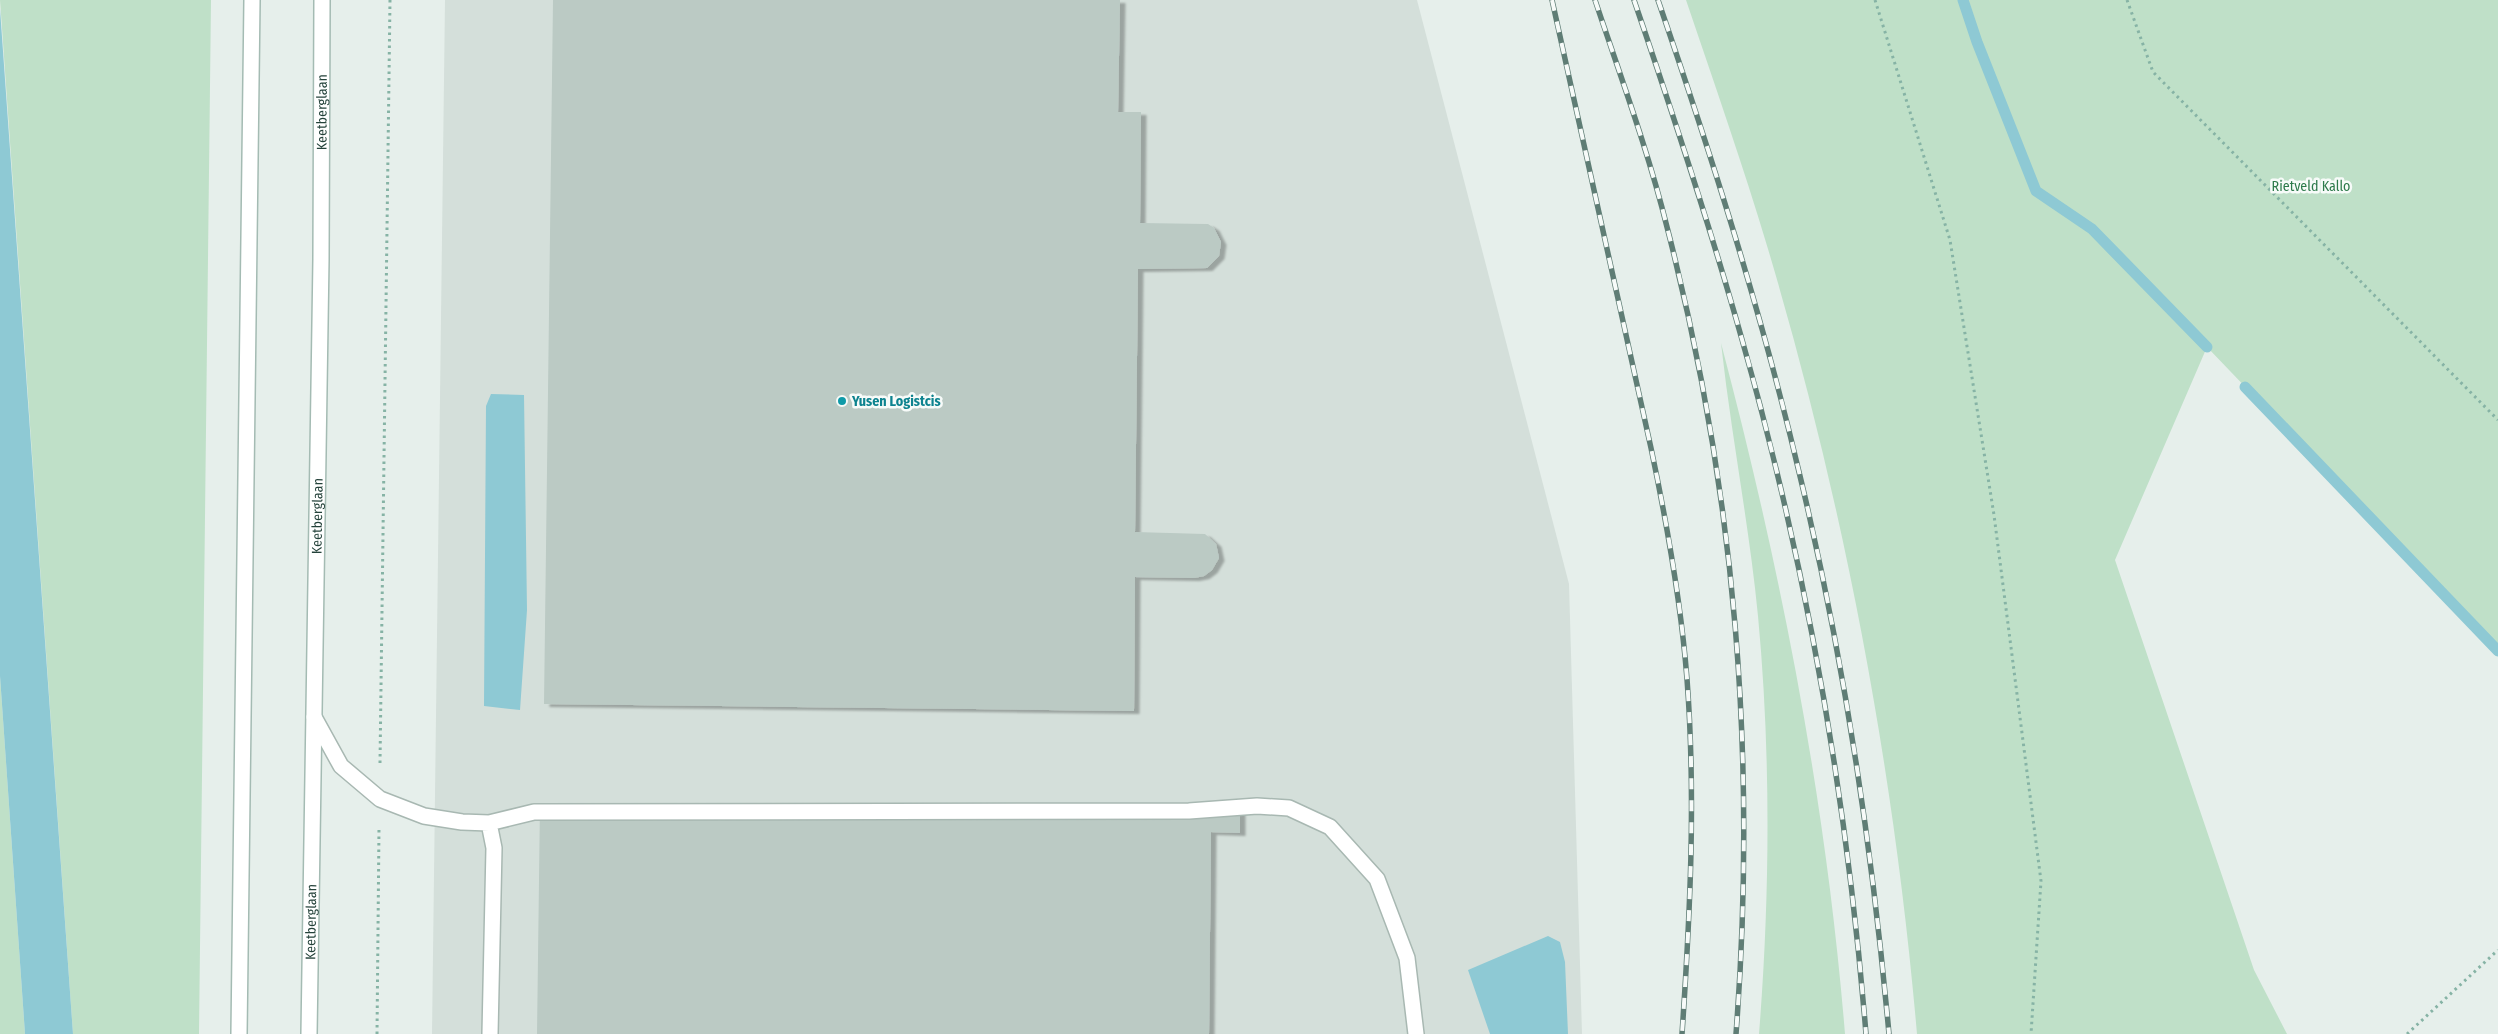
<svg xmlns="http://www.w3.org/2000/svg" width="2498" height="1034" font-family="'Fira Sans Condensed',sans-serif">
<style>
.built{fill:#d4dfda}
.green{fill:#bfe0c8}
.water{fill:#8ec9d4}
.lines{fill:none;stroke-linecap:round;stroke-linejoin:round}
.stream{stroke:#8ec9d4;stroke-width:11}
.building{fill:#bbcac4;filter:url(#shadow)}
.lane-casing{stroke:#a8b8b2;stroke-width:18}
.secondary-casing{stroke:#a4bbb3;stroke-width:18}
.path{stroke:#86b3a5;stroke-width:3;stroke-dasharray:2.5 4;stroke-linecap:butt}
.lane{stroke:#fff;stroke-width:15}
.secondary{stroke:#fff;stroke-width:15}
.rail-casing{stroke:#5f7d75;stroke-width:5.5}
.rail{stroke:#f7fbf9;stroke-width:4;stroke-dasharray:11;stroke-linecap:butt}
.culture-dot{fill:#0f9aa8;stroke:#f7fbf9;stroke-width:2}
.labels{text-anchor:middle;dominant-baseline:central;stroke-width:5;stroke-linejoin:round;paint-order:stroke}
.street-label{font-size:14px;fill:#24423a;stroke:#f7fbf9}
.park-label{font-size:14px;fill:#2d7a4b;stroke:#f7fbf9}
.culture-label{font-size:14px;font-weight:bold;fill:#0d838f;stroke:#f7fbf9;text-anchor:start}
</style>
<defs>
<filter id="shadow"><feDropShadow dx="5.5" dy="3" stdDeviation="1" flood-color="#0004"/></filter>
</defs>
<rect width="100%" height="100%" fill="#e6efeb"/>
<path class="built" d="M445,0h972l152,584 13,450h-1150z"/>
<path class="green" d="M0,0h211l-12,1034h-126z
M1686,0h812v651l-291,-304 -92,213 139,410 33,64h-370c-23,-266 -73,-530 -149,-785 -25,-84 -54,-166 -82,-249z
M1721,343c60,227 105,457 124,691h-86c11,-138 12,-280 -1,-418 -9,-92 -27,-182 -37,-273z
M0,676l25,358h-25z"/>
<path class="water" d="M0,9l73,1025h-48l-25,-358z
M491,394l33,1 3,215 -7,100 -36,-4 2,-300z
M1548,936l12,6 5,20 3,72h-78l-22,-64z"/>
<g class="lines">
<path class="stream" d="M1963,0l14,42 59,149 56,38 115,118
M2245,387l253,264"/>
</g>
<path class="building" d="M553,0h567l-2,112h23l-1,111 68,1 6,4 7,14 -2,14 -12,12 -69,1 -3,263 70,2 11,10 3,14 -7,12 -8,6 -10,2 -59,-1 -1,134 -590,-7z
M540,803l700,8v22l-29,-1 -2,202h-672z"/>
<g class="lines">
<g class="lane-casing">
<path id="lane" d="M314,717l27,49 39,33 44,17 38,6 27,1 5,25 -4,186
M489,823l45,-11 655,-1 68,-5 32,2 41,19 47,52 30,79 9,76"/>
</g>
<g class="secondary-casing">
<g id="secondary">
<path d="M239,1034l13,-1034"/>
<path id="s1" d="M309,1034l12,-775 1,-259"/>
</g>
</g>
<path class="path" d="M1875,0l75,240 44,275 47,366 -10,153
M2127,0l26,72 345,348
M380,763l10,-763
M377,1034l2,-207
M2407,1034l91,-84"/>
<use href="#lane" class="lane"/>
<use href="#secondary" class="secondary"/>
<g class="rail-casing">
<path id="rail" d="M1552,0l99,448c16,76 30,154 36,231 9,119 3,237 -5,355
M1595,0c25,75 53,150 72,227 69,267 90,532 69,807
M1634,0c38,111 75,223 107,336 65,227 106,463 125,698
M1658,0c54,157 104,314 142,476 44,183 72,370 89,558"/>
</g>
<use href="#rail" class="rail"/>
</g>
<circle class="culture-dot" cx="842" cy="401" r="5"/>
<g class="labels">
<g class="street-label">
<text stroke="none"><textPath href="#s1" startOffset="922">Keetberglaan</textPath></text>
<text stroke="none"><textPath href="#s1" startOffset="518">Keetberglaan</textPath></text>
<text stroke="none"><textPath href="#s1" startOffset="112">Keetberglaan</textPath></text>
</g>
<g class="park-label">
<text x="2311" y="186">Rietveld Kallo</text>
</g>
<g class="culture-label">
<text x="852" y="401">Yusen Logistcis</text>
</g>
</g>
</svg>
